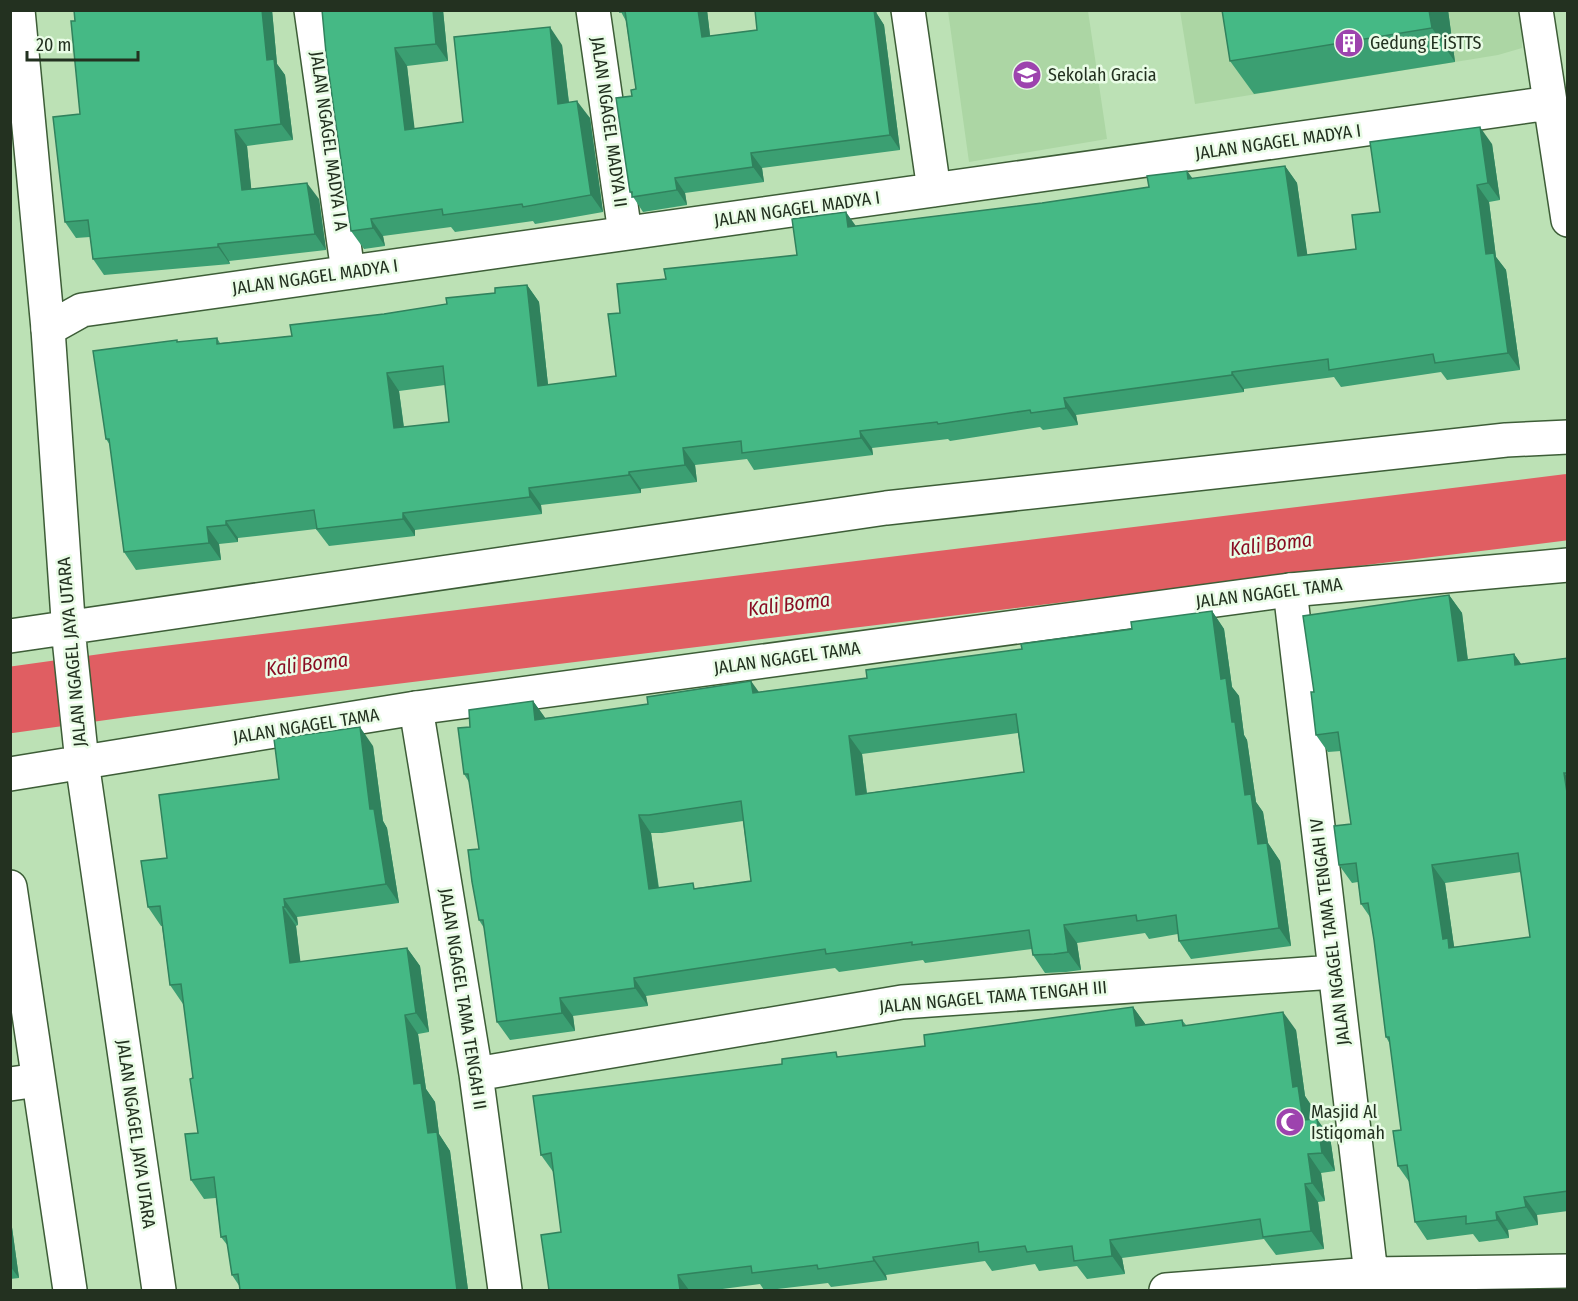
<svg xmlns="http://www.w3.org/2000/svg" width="1578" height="1301" font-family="'Fira Sans Condensed',sans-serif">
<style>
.built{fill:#acd6a4}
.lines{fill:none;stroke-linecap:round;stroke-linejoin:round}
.river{stroke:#e05e62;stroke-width:66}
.minor-casing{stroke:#3d5d37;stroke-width:36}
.tertiary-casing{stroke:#3d5d37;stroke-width:36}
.minor{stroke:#fff;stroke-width:33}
.tertiary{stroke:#fff;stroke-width:33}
.wall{fill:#3b9f72;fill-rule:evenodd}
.shaded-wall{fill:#30825d}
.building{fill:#45b985;stroke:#30825d;stroke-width:1.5;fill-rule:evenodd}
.labels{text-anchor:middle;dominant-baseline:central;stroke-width:5;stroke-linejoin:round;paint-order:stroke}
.poi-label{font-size:18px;fill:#233120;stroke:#e9fce6;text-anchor:start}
.street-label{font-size:18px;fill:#233120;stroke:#e9fce6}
.water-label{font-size:20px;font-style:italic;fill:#880b21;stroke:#e9fce6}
</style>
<rect width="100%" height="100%" fill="#bce1b5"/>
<path class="built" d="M948,11h140l19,128 -138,23z
M1180,11h343l-1,37 -24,7 -43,7 -260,42z"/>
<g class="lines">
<path class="river" d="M10,700l115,-16 1443,-177"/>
<g class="minor-casing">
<path id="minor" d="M311,10l37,262
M593,10l32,223
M908,10l26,180
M1536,10l32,210
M48,329l34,-19 1468,-207
M1290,590l81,684
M416,708l60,366 29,216
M476,1074l426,-72 432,-30
M10,1084l28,-4
M1166,1290l205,-16 197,-3"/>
</g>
<g class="tertiary-casing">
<path id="tertiary" d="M18,10l30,319 22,319 12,114 77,528
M10,636l876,-128 620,-68 62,-3
M10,774l406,-66 874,-118 278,-25
M10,887l60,403"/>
</g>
<use href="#minor" class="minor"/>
<use href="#tertiary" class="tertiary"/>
</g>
<path class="wall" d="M74,10h198l5,54 8,11 8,65 -46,6 4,43 68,10 7,51 -97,11 1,3 -126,11 -11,-16 -3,-22 -14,1 -11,-16 15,-108 -5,-93z
M322,10h121l5,51 -41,5 7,63 49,-7 99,-77 7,57 21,16 13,94 -68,12 -2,-3 -78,11 -4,-5 -68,9 2,10 -21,3 -13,-18z
M620,10h87l3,26 167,-22 7,11 16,125 -138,18 2,14 -79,11 2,12 -44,7 -13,-20 2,-96 4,-7 -10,-68z
M1222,10h226l7,52 -201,32 -24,-33z
M1492,144l8,56 -11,2 7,55 10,13 14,100 -73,10 -6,-8 -100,15 -7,-10 -90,12v3l-168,23 2,10 -35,5 -3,-3 -90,14 -2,-2 -76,9 1,7 -119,15 -7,-11 -52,6 2,17 -56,7v4l-100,12 1,9 -127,16v6l-86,10 -13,-17 -78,9v4l-19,2 2,16 -85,10 -12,-18 -14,-107 -4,-6 111,-101 3,5 72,-7 92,-22 63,-10 80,-19 12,17 9,83 68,-9 4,-63 46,-34 131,-24 59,-29 186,-23 107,-16 38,-16 6,8 92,-13 12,17 10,72 49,-6 24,-37zM445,385l4,37 -45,5 -5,-36z
M1449,595l13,18 6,47 46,-6 7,10 47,-6v553l-31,4 1,10 -30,5 1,8 -30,4 -6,-8 -46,6 -12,-18 -5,-39 -12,-17 3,-36 -11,-86 -4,-7 -12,-97 -4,-23 -9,-13 -3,-22 -6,1 -13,-18 12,-41 -10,-73 -13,1 -12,-17 -2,-43zM1521,872l9,65 -76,10 -9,-64z
M1212,611l12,18 8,58 7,9 5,39 3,5 9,62 7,10 5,31 12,18 11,85 -100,13 -12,-18 -1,-7 -29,5 -4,-6 -68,10 4,27 -15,2 -21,1 -12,-18 -1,-6 -107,14 -2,-3 -84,12 -4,-4 -189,28 2,10 -75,10 2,15 -65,9 -13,-18 -13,-94 -5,-8v-71l-10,-67 -5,-8 6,-47 63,-26 12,17 214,-26 108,-14 265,-49zM1018,733l6,39 -157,21 -5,-39zM743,821l8,60 -55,7h-37l-8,-55h11z
M373,746l10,75 4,7 12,75 -102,14 1,8 -2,1 4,36 107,-14 13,18 9,66 -11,2 8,55 9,13 4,32 11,17 18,139h-228v-3l-8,-12 -4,-29 -7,-9 -5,-39 -12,1 -13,-19 7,-47 -5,-55 -9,-74h-1l-13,-19 -8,-59h-1l-13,-19 19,-49 112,-79z
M1133,1007l13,18 36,-5 4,5 110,5 9,66 6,9 2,14 17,18 5,34 -14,2 4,28 -7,1 6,47 -48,6 -12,-16 -142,19 3,16 -38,5 -10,-13 -38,5 -4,-7 -43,7 -7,-10 -99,14 1,5 -56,7 -3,-4 -59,7h-5l-4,-6 -45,6h-166l12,-58 -7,-59 -13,-18 299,-98 85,-11z
M10,1213l9,65 -9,1z"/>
<path class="shaded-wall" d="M262,10h10l5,54 8,11 8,65 -12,-16 -14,-64z
M433,10h10l5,51 -12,-17z
M698,10h9l5,42 -10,-15z
M867,10h9l1,4 7,11 16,125 -10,-15z
M1429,10h19l7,52 -23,-34z
M550,27l12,18 9,76 -13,-17z
M395,48l12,18 10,82 -12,-18z
M577,101l13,17 13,94 -12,-17z
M1480,127l12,17 8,56 -12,-17z
M235,130l12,16 6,60 -11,-16z
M751,153l11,15 2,14 -11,-15z
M1285,166l12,17 13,90 -12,-17z
M1187,171l12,17 -11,-9z
M675,178l10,15 2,12 -10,-15z
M307,183l12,16 7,51 -11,-16z
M1477,185l12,17 7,55 10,13 14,100 -12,-17 -22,-99z
M846,212l12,17 -10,-2z
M371,219l12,17 2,10 -12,-18z
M218,244l11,17 1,3 -12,-17z
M527,285l12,17 11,101 -12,-17z
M1232,372l12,17v3l-12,-17z
M387,373l12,18 7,54 -12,-17z
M1064,398l12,17 2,10 -12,-17z
M860,431l12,17 1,7 -12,-17z
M683,448l12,17 2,17 -12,-17z
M629,472l12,17v4l-12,-18z
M529,488l12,17 1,9 -12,-17z
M403,513l12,17v6l-12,-17z
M226,521l12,17v4l-12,-17z
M207,527l12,17 2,16 -12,-17z
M1449,595l13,18 8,66 -12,-18z
M1212,611l12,18 8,58 7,9 5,39 3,5 9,62 7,10 5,31 12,18 11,85 -12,-18 -34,-133 -13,-73 -11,-43z
M1514,654l12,17 -11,-6z
M751,681l13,18 -11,-6z
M533,701l13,18 -11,1z
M360,727l13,19 10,75 4,7 12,75 -13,-19 -16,-75z
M849,736l13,18 7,59 -13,-18z
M1564,773l4,5v21z
M639,815l12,18 10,74 -12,-18z
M1432,865l13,18 9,63 6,10 2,10 -19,-27z
M284,899l13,18 1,8 -13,-18z
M283,907l13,19 7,56 -13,-19z
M1064,925l13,18 4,27 -13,-18z
M407,948l13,18 9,66 -13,-19z
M634,978l12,18 2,10 -13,-18z
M560,998l13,18 2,15 -13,-18z
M1133,1007l13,18 -10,1z
M1283,1012l13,18 9,66 6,9 5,34 -13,-19 -10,-33z
M405,1015l13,19 8,55 9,13 4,32 11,17 18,139h-11l-29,-157 -14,-49z
M1317,1119l13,18 5,34 -13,-18z
M1308,1154l13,19 4,28 -13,-18z
M1305,1184l13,18 6,47 -13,-18z
M1524,1197l13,18 1,10 -12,-18z
M1496,1212l12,18 1,8 -12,-18z
M10,1213l9,65 -9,-12z
M1110,1240l12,18 3,16 -13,-18z
M873,1257l13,18 1,5 -13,-19z
M678,1275l11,15h-9z"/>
<path class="building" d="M74,10h188l5,50 7,-1 7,65 -46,6 7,60 65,-7 8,51 -97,10v3l-125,12 -5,-39 -23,2 -12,-105 27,-3 -9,-93h4z
M322,10h111l3,34 -41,4 10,82 58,-8 -9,-85 96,-10 8,77 19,-3 14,94 -68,12 -1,-3 -79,11 -1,-6 -71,10 2,9 -22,3 -25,-178z
M620,10h78l4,27 55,-7 -2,-20h119l16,125 -139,18 2,14 -78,11 2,12 -45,7v-5h-2l-14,-94 16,-2 -1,-6 5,-1 -11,-78 -5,1z
M1222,10h207l3,18 -202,33z
M1480,127l8,56 -11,2 9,69 8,-1 14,100 -73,10 -2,-9 -104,16 -1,-11 -96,13v3l-168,23 2,10 -35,5 -1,-3 -92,14 -1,-2 -77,9 1,7 -119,15 -1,-12 -58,7 2,17 -56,7v3l-100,13 1,9 -127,16v6l-86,10 -3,-19 -88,11v4l-19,2 2,16 -85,9 -15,-113h-3l-13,-88 84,-11v2l40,-4v6l75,-8 -2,-11 94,-11 63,-10 -1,-6 49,-5v-5l32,-3 11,101 78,-10 -8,-62 12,-1 -3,-29 49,-5 -2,-10 133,-14 -5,-36 54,-7 2,15 194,-24 107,-16 -2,-11 40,-5 1,8 97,-13 13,90 58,-7 -4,-34 28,-3 -10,-70zM443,366l6,56 -55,6 -7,-55z
M1449,595l9,66 56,-7 1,11 53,-7v115h-4l4,26v392l-44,6 2,10 -30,5 1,8 -31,4v-8l-51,6 -8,-57 -9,1 -5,-35 8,-1 -12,-93h-3l-12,-97 -6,-37 -7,1 -5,-41 -17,2 -5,-39 17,-2 -13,-92 -22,3 -5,-43h3l-11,-76zM1518,853l12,84 -81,11 -1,-10 -5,1 -11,-74z
M1212,611l9,68 5,-1 6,44h3l10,73 6,-1 7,50 9,-1 12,85 -100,13 -3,-26 -39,6 -1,-6 -72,10 4,27 -14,2 -21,1 -4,-25 -117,15v-3l-86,12 -1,-5 -191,29 1,10 -75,10 2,15 -65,9 -14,-102h-4l-7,-38 -4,-32 11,-1 -11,-75h-4l-6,-46 12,-1 -1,-17 64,-9 2,19 113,-16 -1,-7 104,-16 2,12 114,-15 -1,-8 156,-21 -1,-5 111,-15 -1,-7zM1016,714l8,58 -168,23 -7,-59zM741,801l10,80 -57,8 -1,-6 -44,6 -10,-74h10z
M360,727l10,82h4l12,75 -102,15 1,8h-2l7,56 117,-15 9,65 -11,2 9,69 7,-1 7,50 9,-1 20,158h-217l-2,-16 -6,1 -6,-39 -5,1 -7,-60 -23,3 -6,-46 13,-1 -8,-54 3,-1 -12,-94 -11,1 -10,-79 -12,1 -7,-46 26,-3 -8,-63 120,-16 -5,-40z
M1133,1007l3,19 46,-6 1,6 100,-14 10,75 5,-1 5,34 14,-1 5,34 -14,1 4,29 -7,1 6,47 -48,6 -3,-18 -150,21 2,16 -38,5 -2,-15 -45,6 -2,-6 -46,6 -1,-10 -105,15 1,4 -56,8 -1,-4 -65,8 -1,-7 -73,9 2,15h-131l-8,-55 20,-3 -10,-79 -10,2 -8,-59 249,-32v-5l54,-7 1,5 88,-11 -1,-11z"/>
<defs>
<g id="building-disc" transform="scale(1.5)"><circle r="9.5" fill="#9d43ae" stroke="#e9fce6"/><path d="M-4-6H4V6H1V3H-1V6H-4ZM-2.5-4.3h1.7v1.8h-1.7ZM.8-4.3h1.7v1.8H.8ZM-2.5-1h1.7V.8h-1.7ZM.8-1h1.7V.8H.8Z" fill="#fff"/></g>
<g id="school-disc" transform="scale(1.5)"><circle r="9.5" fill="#9d43ae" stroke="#e9fce6"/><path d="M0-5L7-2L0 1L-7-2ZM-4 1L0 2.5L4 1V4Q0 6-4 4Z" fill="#fff"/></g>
<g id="mosque-disc" transform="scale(1.5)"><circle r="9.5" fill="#9d43ae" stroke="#e9fce6"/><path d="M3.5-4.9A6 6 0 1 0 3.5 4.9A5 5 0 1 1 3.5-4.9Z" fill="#fff"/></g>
</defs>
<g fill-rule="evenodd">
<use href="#building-disc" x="1349" y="43"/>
<use href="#school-disc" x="1027" y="75"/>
<use href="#mosque-disc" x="1290" y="1122"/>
</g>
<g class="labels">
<g class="poi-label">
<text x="1370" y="43">Gedung E iSTTS</text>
<text x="1048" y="75">Sekolah Gracia</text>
<text x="1311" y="1112">Masjid Al<tspan x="1311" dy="21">Istiqomah</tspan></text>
</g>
<g class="street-label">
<text transform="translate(609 122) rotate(82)">JALAN NGAGEL MADYA II</text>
<text transform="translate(329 141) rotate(82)">JALAN NGAGEL MADYA I A</text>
<text transform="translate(1278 142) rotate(-8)">JALAN NGAGEL MADYA I</text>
<text transform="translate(797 209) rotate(-8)">JALAN NGAGEL MADYA I</text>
<text transform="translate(315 277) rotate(-8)">JALAN NGAGEL MADYA I</text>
<text transform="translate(1269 593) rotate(-7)">JALAN NGAGEL TAMA</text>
<text transform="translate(72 652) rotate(-95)">JALAN NGAGEL JAYA UTARA</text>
<text transform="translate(787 658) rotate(-8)">JALAN NGAGEL TAMA</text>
<text transform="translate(306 726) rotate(-9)">JALAN NGAGEL TAMA</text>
<text transform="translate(1330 932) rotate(-97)">JALAN NGAGEL TAMA TENGAH IV</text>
<text transform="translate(993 997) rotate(-5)">JALAN NGAGEL TAMA TENGAH III</text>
<text transform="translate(463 999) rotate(81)">JALAN NGAGEL TAMA TENGAH II</text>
<text transform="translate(136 1134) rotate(82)">JALAN NGAGEL JAYA UTARA</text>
</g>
<g class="water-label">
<text transform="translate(1271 544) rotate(-7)">Kali Boma</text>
<text transform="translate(789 604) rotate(-7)">Kali Boma</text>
<text transform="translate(307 664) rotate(-7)">Kali Boma</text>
</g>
</g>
<rect width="1578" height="1301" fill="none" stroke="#233120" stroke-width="24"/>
<path d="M27 51v9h111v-9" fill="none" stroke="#233120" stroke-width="3"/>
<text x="36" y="51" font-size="18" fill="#233120" stroke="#e9fce6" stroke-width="4.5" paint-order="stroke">20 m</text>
</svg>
